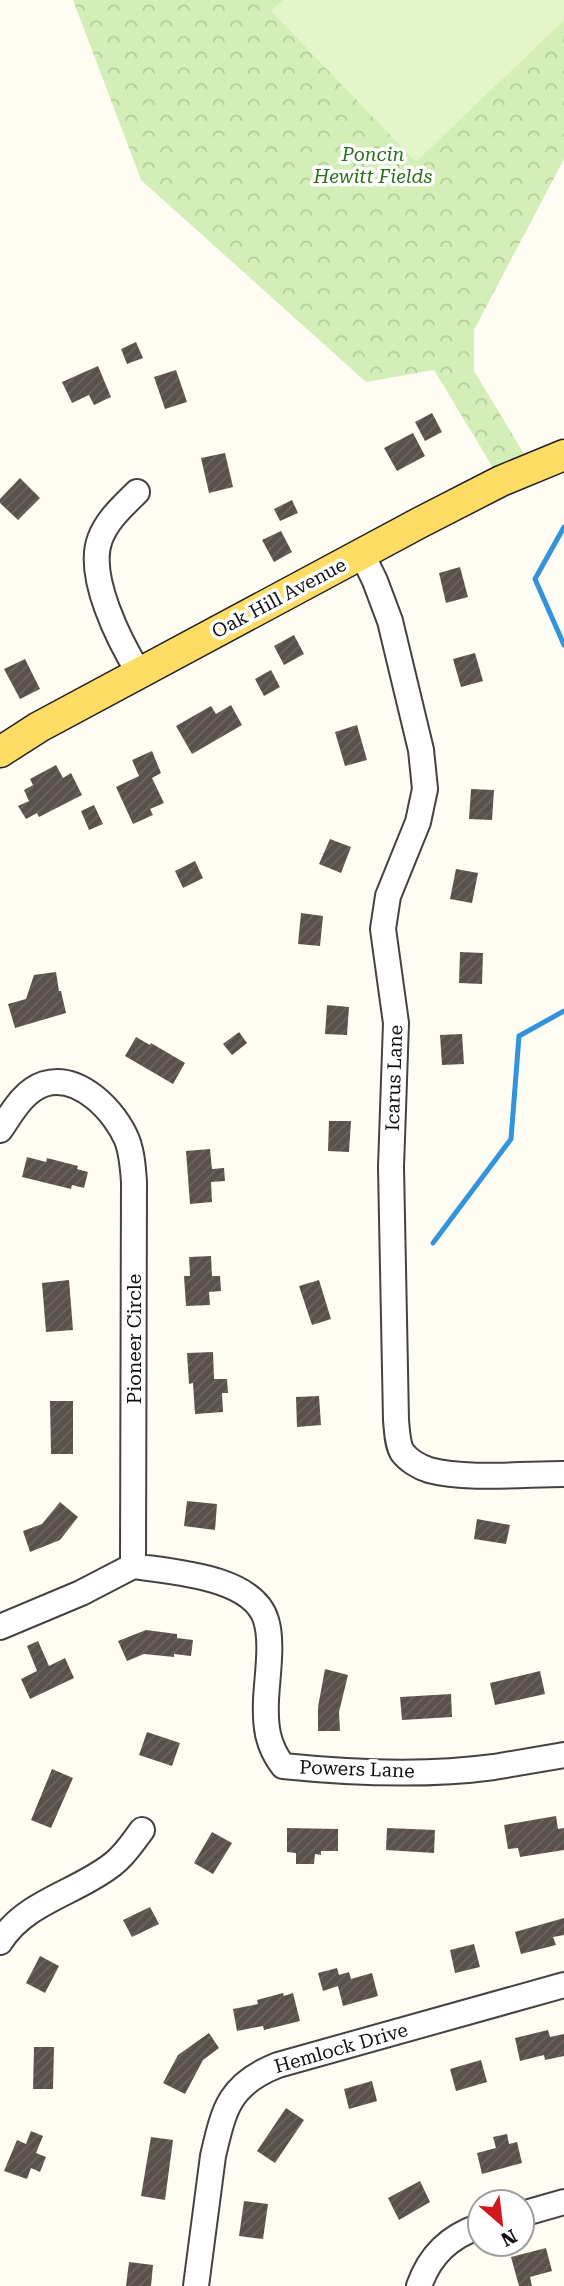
<svg xmlns="http://www.w3.org/2000/svg" width="564" height="2286" font-family="'Roboto Serif',serif">
<style>
.park{fill:url(#park-crowns)}
.pitch{fill:#e5f5ca}
.lines{fill:none;stroke-linecap:round;stroke-linejoin:round}
.stream{stroke:#3194dc;stroke-width:5}
.building{fill:url(#building-hatch)}
.minor-casing{stroke:#434343;stroke-width:28}
.major-casing{stroke:#212121;stroke-width:33}
.minor{stroke:#fff;stroke-width:24}
.major{stroke:#ffdc63;stroke-width:30}
.labels{text-anchor:middle;dominant-baseline:central;stroke-width:7;stroke-linejoin:round;paint-order:stroke}
.park-label{font-size:19px;font-style:italic;fill:#297018;stroke:#fff}
.street-label{font-size:19px;fill:#101010;stroke:#fff}
</style>
<defs>
<pattern id="park-crowns" width="20" height="18" patternUnits="userSpaceOnUse" patternTransform="scale(1.75)"><rect width="20" height="18" fill="#d3efb7"/><path d="M2 6a3 3 0 1 1 6 0M12 15a3 3 0 1 1 6 0" fill="none" stroke="#b4cc9c"/></pattern>
<pattern id="building-hatch" width="6" height="6" patternUnits="userSpaceOnUse" patternTransform="scale(1.75)"><rect width="6" height="6" fill="#5a514b"/><path d="M-1 1l2-2M0 6l6-6M5 7l2-2" fill="none" stroke="#6d6561"/></pattern>
</defs>
<rect width="100%" height="100%" fill="#fffdf3"/>
<path class="park" d="M73,0h491v159l-90,171v41l58,96 -31,14 -67,-111 -68,12 -225,-202z"/>
<path class="pitch" d="M283,0h281v20l-148,142 -145,-151z"/>
<g class="lines">
<path class="stream" d="M564,527l-29,52 29,66
M433,1243l78,-104 8,-103 45,-25"/>
</g>
<path class="building" d="M136,342l7,16 -16,6 -6,-15z
M98,366l13,31 -17,8 -5,-10 -17,8 -10,-21z
M176,370l11,32 -22,7 -11,-32z
M432,413l10,19 -17,9 -10,-19z
M413,433l12,23 -28,15 -13,-23z
M225,453l8,34 -24,6 -8,-35z
M20,478l20,20 -22,22 -18,-17v-4z
M292,500l6,13 -18,8 -6,-12z
M281,531l11,21 -18,10 -12,-22z
M460,567l8,30 -22,6 -7,-30z
M294,635l10,19 -20,11 -10,-19z
M475,653l8,28 -22,6 -8,-28z
M25,659l15,30 -20,10 -16,-30z
M271,670l9,17 -16,9 -9,-17z
M231,705l11,20 -50,29 -16,-28 35,-20 5,8z
M357,725l10,35 -22,6 -10,-34z
M152,751l9,22 -9,5 12,25 -14,6 3,6 -20,9 -17,-37 23,-11 -7,-16z
M56,765l7,13 8,-5 11,22 -43,22 -2,-4 -11,6 -8,-13 11,-5 -5,-11 9,-5 -3,-6z
M471,789l23,1 -2,30 -23,-1z
M94,805l9,19 -14,6 -8,-19z
M330,839l21,8 -10,26 -22,-9z
M195,861l8,17 -20,10 -8,-17z
M456,869l22,4 -6,30 -22,-4z
M301,913l22,3 -3,30 -22,-2z
M460,952l23,1 -1,31 -23,-1z
M56,972l3,19h2l5,22 -51,15 -7,-24 18,-5 8,-24z
M327,1005l22,2 -2,28 -22,-1z
M239,1032l8,11 -15,12 -9,-11z
M462,1034l2,30 -22,1 -2,-30z
M136,1037l14,8 1,-2 34,20 -12,21 -48,-28z
M329,1121h22l-2,31 -21,-1z
M210,1149l2,20 12,-1 1,13 -14,1 1,20 -22,2 -4,-53z
M27,1157l19,5 1,-4 31,8 -1,3 11,3 -4,16 -12,-3 -1,4 -49,-12z
M211,1256l1,20h8l1,15 -12,1 1,13 -24,1 -2,-30h6l-1,-19z
M69,1280l4,50 -27,2 -4,-49z
M319,1280l12,39 -19,6 -13,-39z
M213,1352l1,27h13l1,14h-6l1,19 -28,2 -2,-31 -4,1 -2,-31z
M319,1396l2,29 -24,2 -1,-30z
M50,1401h23v53h-22z
M187,1501l30,3 -2,26 -31,-4z
M60,1502l18,15 -18,23 -30,12 -7,-21 19,-7z
M477,1519l33,6 -4,19 -32,-5z
M146,1630l31,4v4l16,2 -2,16 -17,-2v3l-30,-3 -17,7 -9,-20z
M38,1641l11,25 16,-8 9,20 -44,21 -9,-20 16,-8 -10,-25z
M325,1669l23,6 -9,37 1,19h-22v-24z
M540,1671l5,23 -50,11 -5,-22z
M451,1694l1,23 -50,3 -2,-23z
M147,1732l33,11 -8,23 -33,-11z
M52,1769l21,9 -22,50 -20,-8z
M556,1816l2,13 6,-1v22l-44,7 -2,-9 -10,1 -4,-24z
M287,1828l51,1v22h-17v4l-6,-1 -1,10h-18v-11l-9,-1z
M387,1828l48,2 -1,23 -48,-3z
M212,1832l20,11 -19,31 -19,-11z
M150,1907l9,17 -27,13 -9,-17z
M564,1918v17l-11,2 3,8 -35,9 -6,-22z
M474,1944l6,23 -25,6 -5,-23z
M40,1956l19,10 -14,27 -19,-10z
M337,1968l2,7 10,-3 2,7 21,-6 6,23 -35,10 -5,-20 -15,5 -5,-18z
M283,1993l1,3 9,-3 7,28 -36,9 -1,-4 -26,5 -4,-22 25,-5 -1,-4z
M548,2030l2,7 14,-3v22l-19,4 -1,-5 -24,6 -5,-23z
M209,2033l10,15 -16,12 -18,34 -22,-11 15,-28z
M34,2047h20l-1,42h-20z
M481,2060l6,22 -31,9 -6,-22z
M372,2081l5,20 -28,8 -5,-20z
M286,2108l18,12 -29,43 -18,-12z
M31,2131l12,5 -7,17 10,4 -6,15 -9,-4 -4,11 -23,-8 13,-31 9,4z
M507,2134l2,10 8,-2 5,21 -40,11 -5,-21 19,-5 -3,-11z
M151,2137l22,3 -8,60 -24,-4z
M420,2181l10,21 -31,18 -11,-22z
M244,2201l24,3 -5,35 -24,-3z
M546,2248l6,23 -22,6 2,9h-13l-8,-29z
M129,2262l24,3 -2,21h-25z"/>
<g class="lines">
<g class="minor-casing">
<path id="minor" d="M137,492c-15,15 -30,28 -37,47 -14,37 20,103 39,134
M362,554l13,27 15,40 31,129 4,39 -7,33 -30,74 -5,33 13,94 -5,144 5,253c1,10 1,23 6,32 6,8 17,15 27,18 36,10 96,4 135,4
M0,1130c12,-17 23,-39 44,-46 35,-11 71,27 83,56 5,13 6,28 7,42l-1,384 -52,27 -81,34
M133,1566c38,6 120,10 133,54 7,22 1,57 0,80 -1,26 1,45 17,66 68,7 144,10 211,1 24,-4 47,-8 70,-12
M0,1942c26,-41 77,-49 113,-78 12,-9 20,-22 29,-34
M522,2214l42,-12
M196,2286l17,-130c11,-47 16,-72 65,-91l286,-80
M419,2286c11,-31 30,-49 61,-60"/>
</g>
<g class="major-casing">
<path id="major" d="M0,752l39,-25 382,-205 80,-41 63,-26"/>
</g>
<use href="#minor" class="minor"/>
<use href="#major" class="major"/>
</g>
<g class="labels">
<g class="park-label">
<text x="373" y="154">Poncin<tspan x="373" dy="22">Hewitt Fields</tspan></text>
</g>
<g class="street-label">
<text transform="translate(279 598) rotate(-28)">Oak Hill Avenue</text>
<text transform="translate(394 1078) rotate(-88)">Icarus Lane</text>
<text transform="translate(134 1339) rotate(-90)">Pioneer Circle</text>
<text transform="translate(357 1769) rotate(2)">Powers Lane</text>
<text transform="translate(341 2048) rotate(-16)">Hemlock Drive</text>
</g>
</g>
<g transform="translate(501 2223) rotate(152)"><circle r="33" fill="#ffffff" stroke="#9f9f9f" stroke-width="2"/>
<path d="M0-5L12 26L0 18L-12 26Z" fill="#d0181d"/>
<text y="-10" font-size="19" font-weight="bold" text-anchor="middle" fill="#101010">N</text>
</g>
</svg>
